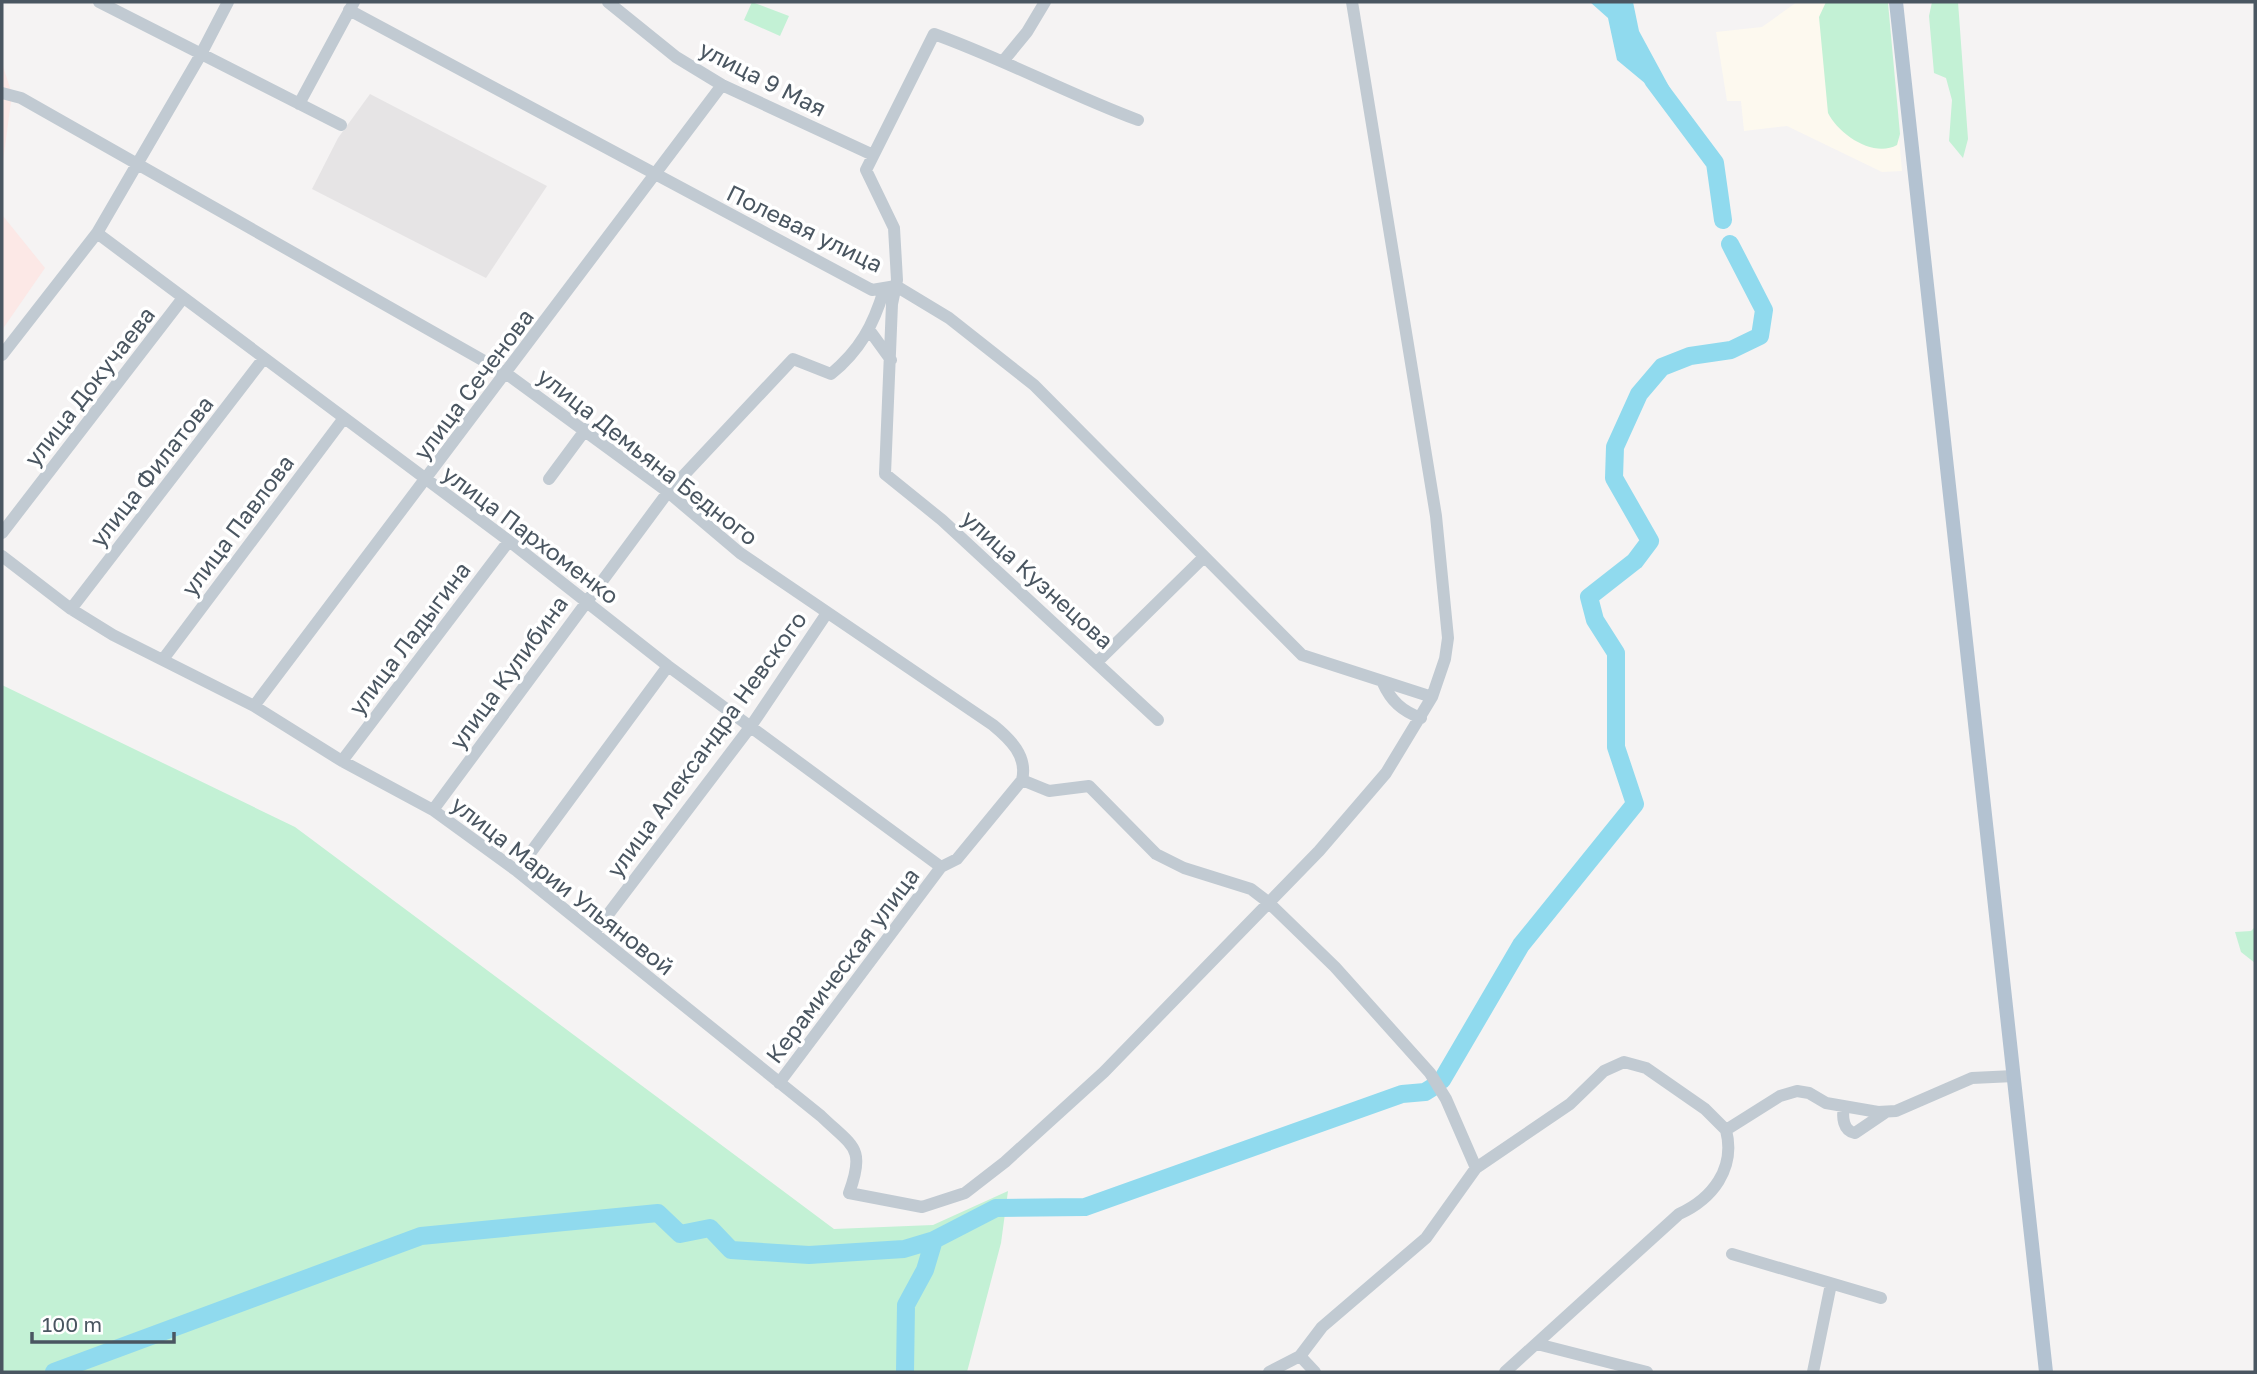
<svg xmlns="http://www.w3.org/2000/svg" width="2257" height="1374" font-family="'Golos Text',sans-serif">
<style>
.commercial{fill:#fdf9ef}
.education{fill:#e6e4e5}
.medical{fill:#fce8e6}
.green{fill:#c3f1d5}
.water{fill:#90daee}
.lines{fill:none;stroke-linecap:round;stroke-linejoin:round}
.river{stroke:#90daee;stroke-width:18}
.minor{stroke:#c1cad2;stroke-width:12}
.major{stroke:#b3c2d1;stroke-width:14}
.labels{text-anchor:middle;dominant-baseline:central;stroke-width:7;stroke-linejoin:round;paint-order:stroke}
.street-label{font-size:23px;fill:#4a5661;stroke:#fff}
</style>
<rect width="100%" height="100%" fill="#f5f3f3"/>
<path class="commercial" d="M1797,2h90l15,169 -20,1 -95,-46 -43,5 -3,-30h-14l-11,-69 46,-5z"/>
<path class="education" d="M370,94l177,92 -61,92 -174,-89 26,-51z"/>
<path class="medical" d="M2,63l10,31 -10,75 1,47 42,52 -43,62z"/>
<path class="green" d="M752,2l37,14 -9,20 -36,-16z
M1826,2l62,1 12,131 -3,11c-23,13 -58,-10 -69,-32l-9,-96z
M1932,2h26l10,137 -5,19 -14,-17 3,-41 -6,-22 -12,-5 -5,-57z
M2,685l293,142 539,402 99,-4 75,-34 -7,52 -34,129h-965z
M2255,927v36l-14,-11 -6,-20 16,-1z"/>
<path class="water" d="M1590,2h43l6,29 33,61 -3,5 -11,-3 -41,-34 -9,-42z"/>
<g class="lines">
<path class="river" d="M1653,80l62,83 8,57
M1442,1080l79,-135 114,-141 -19,-57v-94l-21,-33 -6,-23 46,-36 15,-20 -36,-63 1,-31 24,-53 23,-27 28,-11 41,-6 29,-14 4,-26 -34,-66
M54,1372l367,-136 237,-23 22,21 30,-6 21,22 78,5 95,-6 30,-9 62,-32 89,-1 317,-113 23,-2 8,-5
M905,1372l1,-67 19,-35 9,-30"/>
<path class="minor" d="M99,2l242,123
M608,2l68,55 46,28 151,70
M349,10l523,280 24,-4 53,32 85,67 268,270 130,42
M1004,60l23,-28 18,-30
M2,93l19,5 486,276 161,118 72,61 253,172c17,14 35,31 29,55
M299,104l55,-102
M1138,120c-70,-26 -134,-61 -204,-86l-68,136 28,58 3,52 -5,24 -7,170 57,46 216,200
M97,233l412,308 159,125 273,201
M870,331l21,29
M2,355l95,-122 103,-177 28,-54
M549,479l37,-50
M2,533l181,-235
M2,556l69,53 42,26 141,71 88,55 91,49 84,61 304,245c32,31 45,31 28,77l73,14 43,-14 40,-31 99,-90 215,-221 67,-78 46,-76 13,-38 3,-21 -12,-122 -84,-514
M71,609l193,-251
M164,658l180,-240
M1097,662l106,-104
M1383,683c8,18 19,28 38,35
M254,706l468,-621
M342,761l167,-220
M433,810l235,-318 125,-133 38,15c29,-24 42,-48 53,-84
M517,871l151,-205
M594,933l157,-207 76,-113
M779,1083l162,-216 16,-8 65,-79 27,11 40,-5 67,68 28,14 67,21 17,13 67,65 95,106 16,26 30,69
M1844,1107c-2,10 -1,24 11,26l31,-21
M1726,1130l54,-34 17,-5 12,2 17,10 52,9 18,-1 76,-33 42,-2
M1732,1254l149,44
M1537,1344l110,28
M1300,1356l15,16
M1269,1372l31,-16 22,-29 104,-89 50,-70 94,-64 34,-33 20,-9 22,6 59,41 21,21
M1505,1372l174,-158c33,-15 57,-45 47,-84
M1813,1372l18,-88"/>
<path class="major" d="M1896,2l150,1370"/>
</g>
<g class="labels">
<g class="street-label">
<text transform="translate(763 78) rotate(27)">улица 9 Мая</text>
<text transform="translate(805 228) rotate(26)">Полевая улица</text>
<text transform="translate(473 384) rotate(-53)">улица Сеченова</text>
<text transform="translate(89 386) rotate(-52)">улица Докучаева</text>
<text transform="translate(648 456) rotate(38)">улица Демьяна Бедного</text>
<text transform="translate(151 471) rotate(-52)">улица Филатова</text>
<text transform="translate(237 525) rotate(-53)">улица Павлова</text>
<text transform="translate(531 534) rotate(37)">улица Пархоменко</text>
<text transform="translate(1038 579) rotate(42)">улица Кузнецова</text>
<text transform="translate(409 638) rotate(-53)">улица Ладыгина</text>
<text transform="translate(508 672) rotate(-54)">улица Кулибина</text>
<text transform="translate(706 744) rotate(-54)">улица Александра Невского</text>
<text transform="translate(563 885) rotate(38)">улица Марии Ульяновой</text>
<text transform="translate(842 965) rotate(-53)">Керамическая улица</text>
</g>
</g>
<rect width="2257" height="1374" fill="none" stroke="#4a5661" stroke-width="7"/>
<path d="M32 1332v10h142v-10" fill="none" stroke="#4a5661" stroke-width="3.5"/>
<text x="42" y="1332" font-size="21" fill="#4a5661" stroke="#ffffff" stroke-width="5" paint-order="stroke">100 m</text>
</svg>
